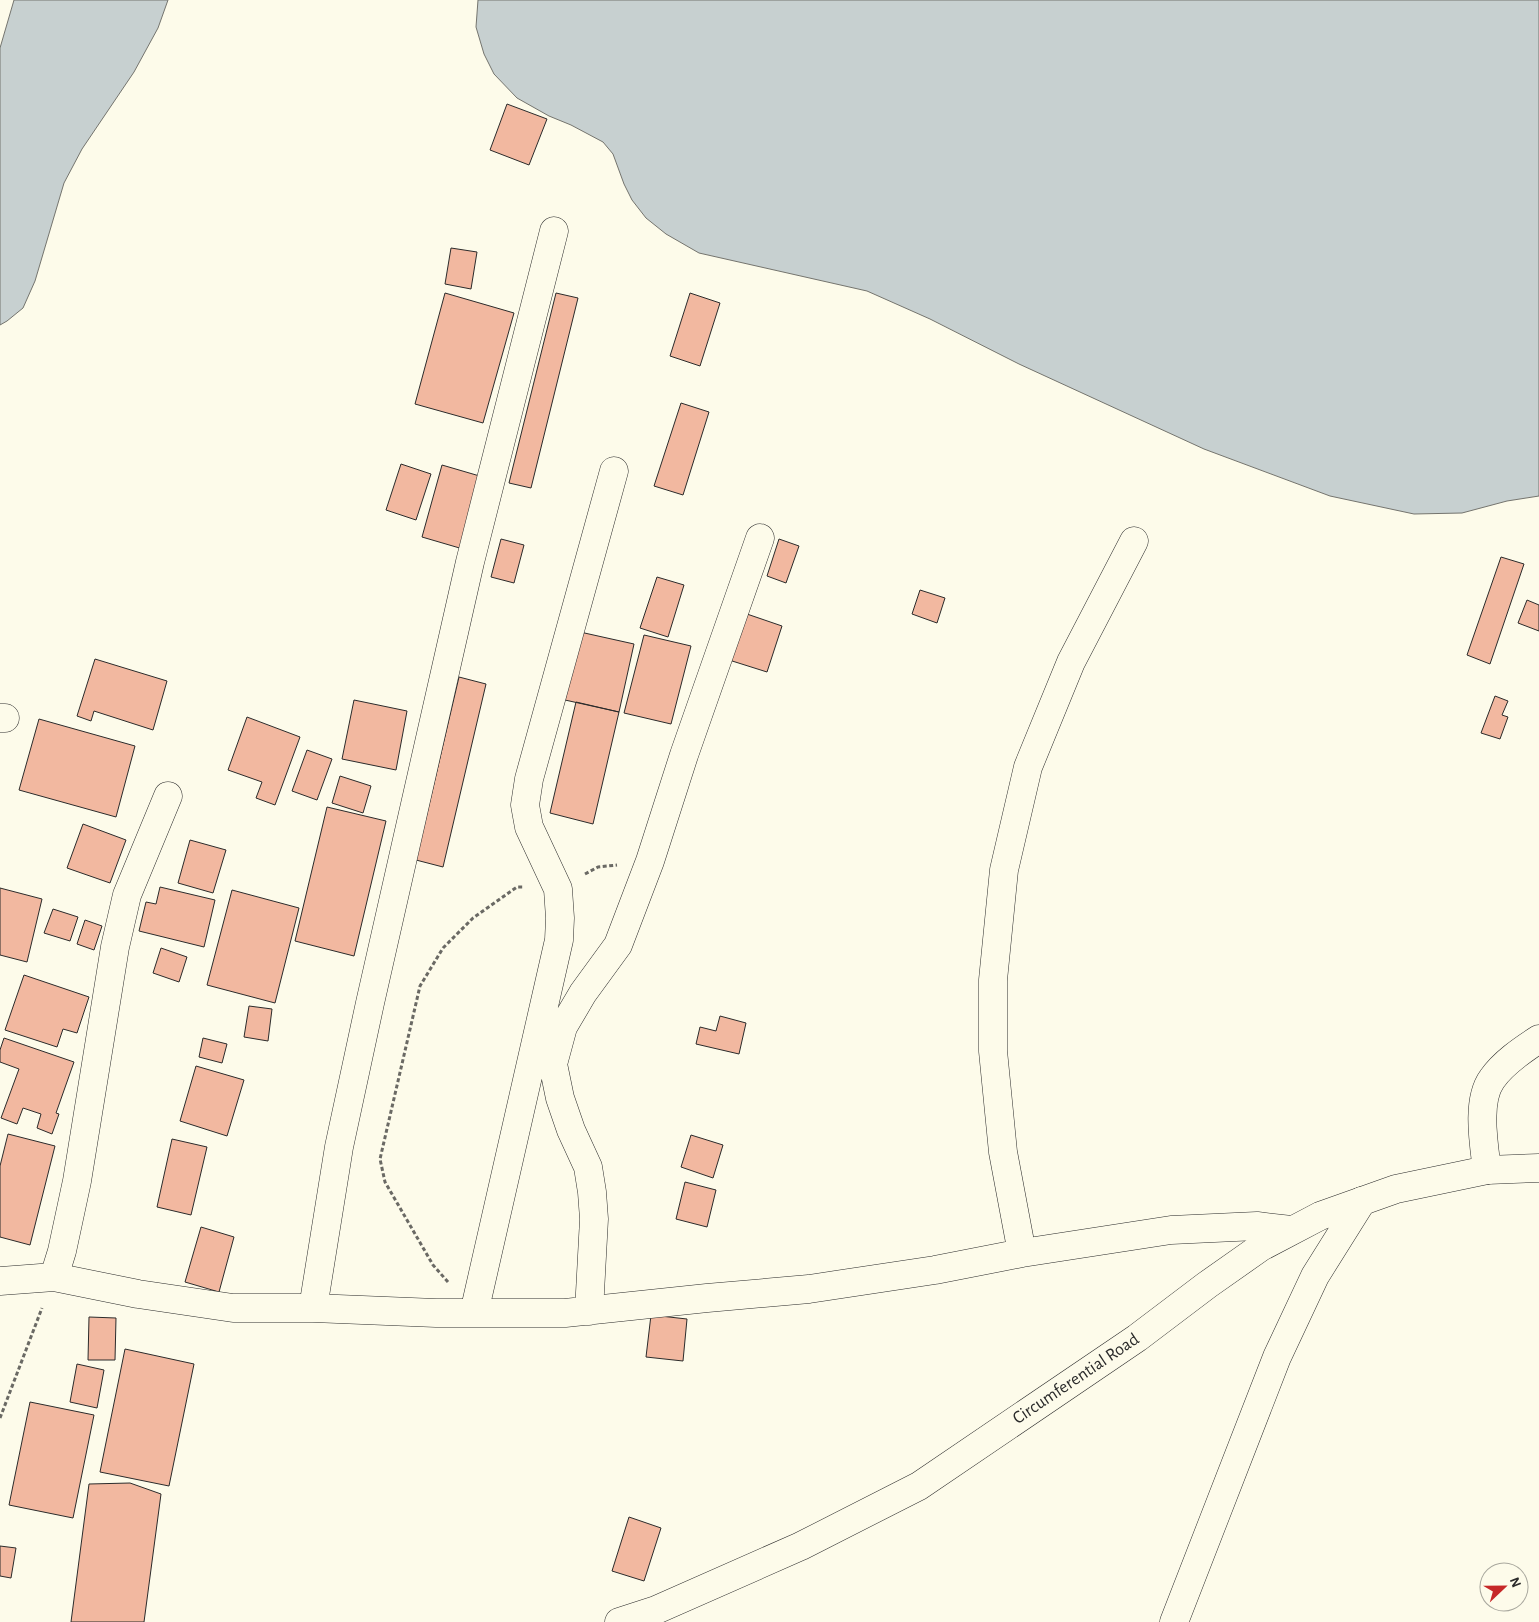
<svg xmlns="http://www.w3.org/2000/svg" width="1539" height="1622" font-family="'Alegreya Sans',sans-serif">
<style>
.water{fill:#c7d0d0;stroke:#74746e}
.building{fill:#f2b8a0;stroke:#2b2b2b}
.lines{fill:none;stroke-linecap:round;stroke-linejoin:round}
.street-casing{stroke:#2b2b2b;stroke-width:29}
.secondary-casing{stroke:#2b2b2b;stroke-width:29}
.path{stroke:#6a6964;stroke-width:3;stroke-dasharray:4 2.5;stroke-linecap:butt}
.street{stroke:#fdfbea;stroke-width:28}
.secondary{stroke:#fdfbea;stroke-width:28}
.labels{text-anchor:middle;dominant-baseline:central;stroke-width:4;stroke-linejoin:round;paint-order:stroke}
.street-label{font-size:18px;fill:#2b2b2b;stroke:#fdfbea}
</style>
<rect width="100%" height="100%" fill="#fdfbea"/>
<path class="water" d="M14,0h154l-10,28 -24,44 -52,77 -18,34 -29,98 -12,27 -16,13 -7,4v-277z
M478,0h1061v496l-32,5 -45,12 -48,1 -84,-18 -126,-47 -185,-85 -89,-45 -63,-28 -168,-38 -33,-19 -20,-16 -14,-18 -8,-16 -11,-30 -10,-12 -32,-17 -22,-9 -32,-18 -23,-24 -10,-20 -8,-27z"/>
<path class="building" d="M507,104l40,15 -18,46 -39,-15z
M451,248l26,4 -6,37 -26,-5z
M445,293l69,20 -31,110 -68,-19z
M556,293l22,5 -47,190 -22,-5z
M690,293l30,10 -20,63 -30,-10z
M681,403l28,9 -26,83 -29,-9z
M401,464l30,10 -15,46 -30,-10z
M442,465l41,12 -20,72 -41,-12z
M501,539l23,6 -10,38 -23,-6z
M779,539l20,7 -13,37 -19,-7z
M1501,557l23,7 -34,100 -23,-9z
M657,577l27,8 -16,52 -28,-9z
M920,590l25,8 -8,25 -25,-9z
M1527,600l12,5v26l-21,-8z
M744,613l38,13 -15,46 -38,-12z
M580,632l54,12 -15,68 -54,-12z
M644,635l47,11 -20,78 -47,-11z
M95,659l72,22 -14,49 -59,-19 -3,10 -14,-5z
M459,677l27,7 -43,183 -27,-7z
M1495,696l13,5 -6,14 6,2 -8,22 -19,-6z
M354,700l53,11 -11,59 -54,-11z
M576,702l43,10 -26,112 -43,-11z
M247,717l53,20 -25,68 -19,-7 6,-16 -34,-12z
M39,719l96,27 -19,71 -97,-27z
M307,750l25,9 -15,41 -25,-9z
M340,776l31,10 -8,27 -31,-10z
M327,807l59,14 -32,135 -59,-15z
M83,824l43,16 -16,43 -43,-15z
M190,840l36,10 -13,43 -35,-10z
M160,887l55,13 -11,47 -65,-16 7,-29 10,2z
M0,888l42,11 -15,63 -27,-7z
M232,890l67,18 -24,95 -68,-18z
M53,909l25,8 -8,24 -26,-8z
M85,920l17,6 -8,24 -17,-6z
M161,948l26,9 -8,25 -26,-9z
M24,975l65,22 -12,36 -14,-4 -6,18 -52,-17z
M249,1006l23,3 -4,32 -24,-4z
M720,1016l26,7 -7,31 -43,-10 4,-17 16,4z
M4,1038l70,24 -18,51 3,1 -7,20 -15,-6 4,-14 -18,-6 -6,16 -16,-6 18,-49 -19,-7v-12z
M203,1038l24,6 -5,19 -23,-6z
M196,1066l48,14 -17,56 -47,-15z
M8,1134l47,12 -25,99 -30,-8v-71z
M691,1135l32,10 -10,33 -32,-11z
M172,1139l35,8 -16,68 -34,-8z
M685,1182l31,8 -9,37 -31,-8z
M201,1227l33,10 -15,55 -34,-10z
M651,1315l36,4 -4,42 -37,-4z
M89,1317l27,1 -1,42h-27z
M125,1349l69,15 -25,122 -69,-14z
M77,1364l27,6 -7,38 -27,-6z
M30,1402l64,13 -21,103 -64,-13z
M130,1483l31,11 -17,128h-73l18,-138z
M629,1517l32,11 -17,53 -32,-10z
M0,1546l16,2 -5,30 -11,-2z"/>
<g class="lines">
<g class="street-casing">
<path id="street" d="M0,718h5
M1487,1170c-3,-25 -11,-69 5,-91 11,-16 30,-29 47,-40
M1022,1253l-19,-101 -10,-101v-71l11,-110 24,-103 43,-105 63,-121
M54,1277l8,-26 15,-70 38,-234 12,-52 41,-99
M0,1281l54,-4 84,17 95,14h80l123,5h129l142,-15 102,-9 126,-19 87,-17 149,-23 86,-4 34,4
M313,1308l26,-161 31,-144 100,-441 84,-331
M589,1311l5,-92 -2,-27 -4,-25 -17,-37 -11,-32 -7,-34 10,-37 20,-34 35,-48 32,-84 34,-106 76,-217
M474,1313l85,-373 1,-22 -2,-29 -29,-62 -4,-22 4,-26 85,-308
M1174,1622l103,-265 38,-81 47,-75"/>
</g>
<g class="secondary-casing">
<path id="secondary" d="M619,1622l37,-12 145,-64 118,-60 218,-148 70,-53 54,-38 59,-31 76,-27 91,-19 52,-2"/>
</g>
<path class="path" d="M585,874l13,-7 19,-2
M448,1282l-15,-17 -48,-83 -5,-23 40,-173 23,-38 30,-30 44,-31h6
M0,1418l42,-110"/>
<use href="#street" class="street"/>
<use href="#secondary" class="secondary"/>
</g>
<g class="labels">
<g class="street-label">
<text transform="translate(1076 1379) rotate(-34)">Circumferential Road</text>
</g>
</g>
<g transform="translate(1504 1587) rotate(68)"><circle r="24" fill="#fdfbea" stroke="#a9a89e"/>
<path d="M0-4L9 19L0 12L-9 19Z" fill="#c62828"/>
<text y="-8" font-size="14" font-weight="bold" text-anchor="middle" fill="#2b2b2b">N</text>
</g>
</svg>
